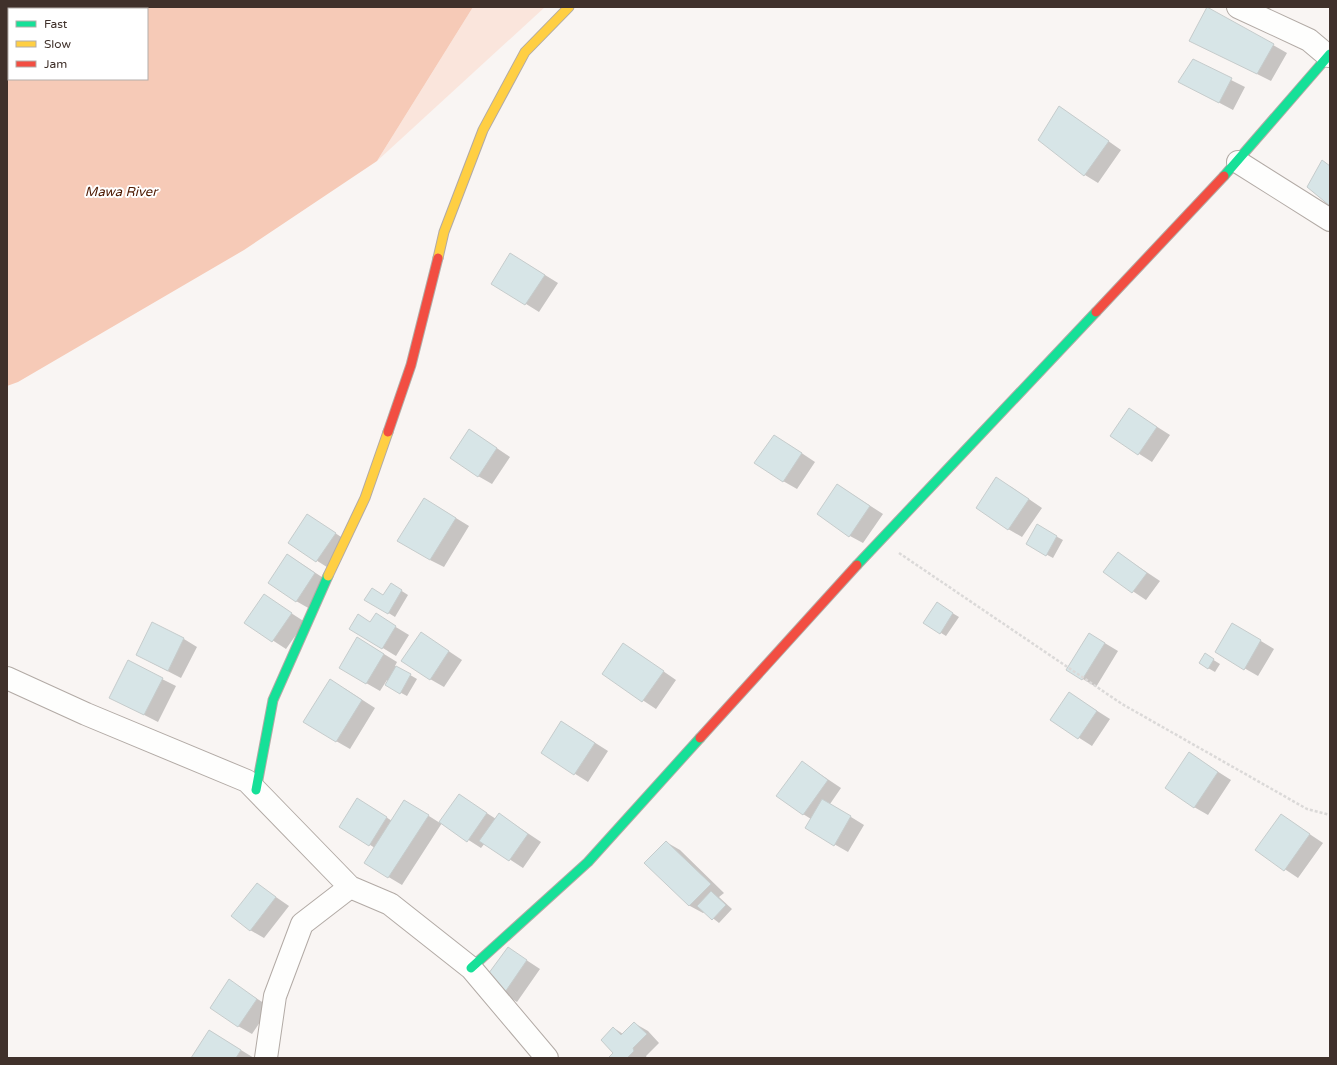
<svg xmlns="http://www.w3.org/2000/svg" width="1337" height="1065" font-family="'Varela Round',sans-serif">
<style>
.green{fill:#fae5dc}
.water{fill:#f6cab7;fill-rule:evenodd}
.shadow{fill:#0003}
.building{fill:#d7e5e7;stroke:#c6cccc}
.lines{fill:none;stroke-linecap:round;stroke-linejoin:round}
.street-casing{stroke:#b2aaa5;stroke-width:24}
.fast-casing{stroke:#b2aaa5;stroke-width:11}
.slow-casing{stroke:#b2aaa5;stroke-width:11}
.jam-casing{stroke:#b2aaa5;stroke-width:11}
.path{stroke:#dbd9d8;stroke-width:2.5;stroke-dasharray:3 2;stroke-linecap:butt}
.street{stroke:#fefefd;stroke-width:22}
.fast{stroke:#16e098;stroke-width:9}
.slow{stroke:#ffcf43;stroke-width:9}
.jam{stroke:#f24e42;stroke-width:9}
.labels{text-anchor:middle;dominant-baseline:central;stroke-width:4;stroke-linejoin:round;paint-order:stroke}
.water-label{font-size:13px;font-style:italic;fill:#4d1900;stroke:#fff}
</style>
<rect width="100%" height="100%" fill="#f9f5f3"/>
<path class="green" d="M473,7h72l-168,154z"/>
<path class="water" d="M7,7h466l-96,154 -133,89 -226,132 -11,4zM9,9h138v70h-138z"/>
<path class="shadow" d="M1191,41l82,4 14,8 -16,28z
M1193,61l52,26 -12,23 -53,-28z
M1060,107l61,43 -23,33 -13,-8 -45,-35z
M524,262l34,21 -19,29 -47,-29z
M1129,409l41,26 -18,27 -41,-26z
M470,430l40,27 -18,27 -14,-8z
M788,444l27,18 -18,27 -14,-8z
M838,485l45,29 -20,29 -13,-7z
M1010,486l32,22 -20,29 -14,-8z
M438,507l31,19 -25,41 -14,-7z
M321,524l28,18 -19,27 -41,-26z
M1037,526l26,14 -10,18 -26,-14z
M1118,553l42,28 -14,19 -42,-28z
M288,555l40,26 -18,28 -14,-8z
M391,584l17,11 -13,22 -29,-18 18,-3z
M277,604l28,18 -19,27 -40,-26z
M944,608l15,9 -13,19 -21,-13z
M376,615l33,20 -13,21 -46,-28 21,-5z
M1233,624l41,25 -16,27 -42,-24z
M184,639l13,8 -16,31 -31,-16z
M435,642l27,18 -18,27 -14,-8z
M1103,642l15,9 -22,36 -28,-17z
M371,646l26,16 -2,4 22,13 -10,17 -21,-11 3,-4 -2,-1 -7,11 -40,-23z
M637,653l39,27 -20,29 -53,-35z
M1212,659l8,5 -5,8 -7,-4z
M162,679l14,7 -18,36 -47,-24z
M344,688l31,20 -25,41 -14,-8z
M1069,693l41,26 -18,27 -41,-26z
M575,730l33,21 -20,31 -46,-29z
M1190,754l41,26 -23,35 -14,-8z
M802,762l39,26 -11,16 34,21 -16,27 -42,-24 5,-9 -8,-5z
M459,795l37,24 3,-5 42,28 -18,26 -38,-25 -4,5 -39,-25 -40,62 -37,-22 10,-15 -34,-21 30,-20 21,14 26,-12 22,14z
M1281,815l42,28 -25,35 -42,-28z
M666,842l14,8 44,43 -5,4 13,12 -13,14 -14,-11 -2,1 -13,-7 -44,-43z
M257,884l32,22 -25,32 -14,-8z
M508,948l32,21 -23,33 -13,-8z
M229,981l41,26 -18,27 -14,-8z
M634,1023l14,8 11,12 -13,13 1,2h-38l5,-5v-25l9,6z
M210,1031l13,8 31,19h-61z"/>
<path class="building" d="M1207,7l67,37 -17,30 -68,-33z
M1193,59l39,19 -13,25 -41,-21z
M1059,106l50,35 -25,35 -46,-36z
M1322,160l8,6v40l-23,-19z
M510,253l35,22 -20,30 -34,-21z
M1129,408l28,19 -19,28 -28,-19z
M469,429l28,19 -19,29 -28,-19z
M774,435l28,18 -19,29 -29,-19z
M996,477l33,22 -21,31 -32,-22z
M837,484l33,22 -21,31 -32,-23z
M424,498l32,20 -26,42 -33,-19z
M307,514l29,19 -20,29 -28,-19z
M1037,524l20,12 -11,20 -20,-12z
M1118,552l29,21 -15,20 -29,-21z
M287,554l28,19 -19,29 -28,-19z
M391,583l11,7 -14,24 -24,-14 8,-12 11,7z
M264,594l28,19 -20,29 -28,-19z
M937,602l16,11 -13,21 -17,-11z
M376,613l20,13 -14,23 -33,-20 9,-15 12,8z
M152,622l32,16 -16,33 -32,-16z
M1232,623l29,17 -17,30 -29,-18z
M421,632l28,19 -19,29 -29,-19z
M1089,633l16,10 -23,37 -16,-10z
M357,637l27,17 -18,30 -27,-16z
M623,643l41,28 -22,31 -40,-28z
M1205,653l9,6 -6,10 -9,-6z
M128,660l35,18 -19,37 -35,-17z
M396,666l15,8 -11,20 -15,-9z
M330,679l32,21 -26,42 -33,-20z
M1069,692l28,19 -19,28 -28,-19z
M561,721l34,22 -21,32 -33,-22z
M1189,752l29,20 -24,36 -29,-20z
M802,761l26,19 -25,35 -27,-19z
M459,794l28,19 -20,29 -28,-20z
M357,798l30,19 -18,29 -30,-19z
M822,799l29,17 -17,30 -29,-18z
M404,800l25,15 -41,63 -24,-15z
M499,813l29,21 -19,27 -30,-20z
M1281,814l29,20 -26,37 -29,-21z
M666,841l45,43 -22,22 -45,-43z
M257,883l19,14 -26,34 -19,-15z
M711,891l15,14 -14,15 -15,-14z
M508,947l19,13 -24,35 -20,-14z
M229,979l28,20 -19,28 -28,-19z
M634,1022l13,12 -14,14 1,3 -7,7h-19l5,-5 -12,-13 12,-13 8,8z
M209,1030l32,20 -5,8h-45z"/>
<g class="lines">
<g class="street-casing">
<path id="street" d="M1238,7l71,33 19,16
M1238,162l92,58
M7,678l79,36 161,67 103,106
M266,1058l9,-62 27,-72 48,-37 40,17 81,64 76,90"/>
</g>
<g class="fast-casing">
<path id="fast" d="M1224,176l106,-122
M857,565l239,-253
M256,790l17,-90 55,-124
M471,968l117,-106 112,-124"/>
</g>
<g class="slow-casing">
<path id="slow" d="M438,258l6,-26 39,-102 42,-78 44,-45
M328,576l37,-78 23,-66"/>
</g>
<g class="jam-casing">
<path id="jam" d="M1096,312l128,-136
M388,432l23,-67 27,-107
M700,738l157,-173"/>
</g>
<path class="path" d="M899,553l223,151 185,105 23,6"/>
<use href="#street" class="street"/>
<use href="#fast" class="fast"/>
<use href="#slow" class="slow"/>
<use href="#jam" class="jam"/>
</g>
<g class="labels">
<g class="water-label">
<text x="121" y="192">Mawa River</text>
</g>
</g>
<rect width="1337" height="1065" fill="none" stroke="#40312b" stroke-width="16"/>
<rect x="8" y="8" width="140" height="72" fill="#ffffff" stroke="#b3adaa"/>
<rect x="16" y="21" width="20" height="6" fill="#16e098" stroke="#b3adaa"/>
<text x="44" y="28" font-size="12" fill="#40312b">Fast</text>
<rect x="16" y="41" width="20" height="6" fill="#ffcf43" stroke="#b3adaa"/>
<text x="44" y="48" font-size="12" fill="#40312b">Slow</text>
<rect x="16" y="61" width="20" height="6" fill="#f24e42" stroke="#b3adaa"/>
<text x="44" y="68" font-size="12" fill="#40312b">Jam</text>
</svg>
